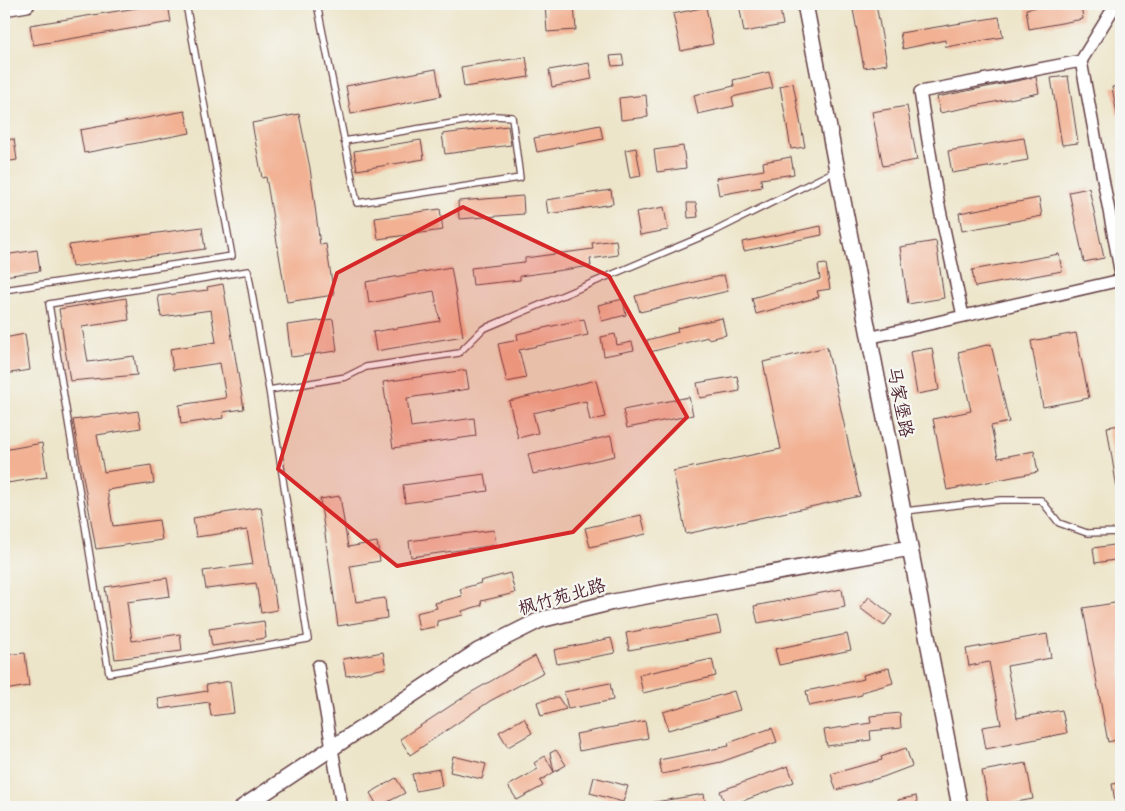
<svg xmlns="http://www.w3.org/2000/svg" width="1125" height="811" font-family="Pangolin,'LXGW WenKai TC',sans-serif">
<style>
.building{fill:#f2b193}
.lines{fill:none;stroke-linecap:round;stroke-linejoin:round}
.lane-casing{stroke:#623d43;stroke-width:8}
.street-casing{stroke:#623d43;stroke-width:14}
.secondary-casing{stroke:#623d43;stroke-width:18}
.lane{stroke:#fff;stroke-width:5.5}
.street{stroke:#fff;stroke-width:11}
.secondary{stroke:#fff;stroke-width:15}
.marked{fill:#d62828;fill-opacity:0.2;stroke:#d62828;stroke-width:4;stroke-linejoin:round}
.labels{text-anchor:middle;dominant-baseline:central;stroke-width:4.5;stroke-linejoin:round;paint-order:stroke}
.street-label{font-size:18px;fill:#4a1f2b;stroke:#f6f6f2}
</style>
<rect width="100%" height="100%" fill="#f6f6f2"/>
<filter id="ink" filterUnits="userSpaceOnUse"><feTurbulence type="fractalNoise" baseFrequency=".02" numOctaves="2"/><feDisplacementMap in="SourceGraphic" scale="10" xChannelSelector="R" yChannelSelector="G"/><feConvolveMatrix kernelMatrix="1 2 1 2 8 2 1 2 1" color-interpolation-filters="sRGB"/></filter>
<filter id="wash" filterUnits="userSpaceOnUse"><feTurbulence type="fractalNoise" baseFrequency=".0096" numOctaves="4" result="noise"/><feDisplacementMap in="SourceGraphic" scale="20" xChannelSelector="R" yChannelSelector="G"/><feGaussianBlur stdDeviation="1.12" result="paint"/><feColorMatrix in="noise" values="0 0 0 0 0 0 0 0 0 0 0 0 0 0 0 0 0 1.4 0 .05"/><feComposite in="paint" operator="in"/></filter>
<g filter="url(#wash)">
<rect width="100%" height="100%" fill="#ede5c9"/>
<g id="blocks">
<path class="building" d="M162,4h6l3,18 -138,23 -3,-20z
M545,4h29l2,26 -29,2z
M739,4h40l4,21 -39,7z
M852,4h24l11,60 -23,4z
M1056,4h25l2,15 -54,10 -3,-20z
M706,7l7,37 -32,7 -8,-37z
M999,17l4,20 -57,10 -1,-7 -42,9 -3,-16z
M622,55l2,10 -12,1 -2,-10z
M526,57l3,20 -65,10 -3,-20z
M589,63l3,16 -40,8 -3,-17z
M436,69l5,27 -90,18 -5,-28z
M769,72l4,16 -41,9 2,9 -36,8 -4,-19 40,-9 -1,-6z
M1068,76l10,67 -16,2 -11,-67z
M1036,77l3,16 -99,20 -3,-16z
M793,83l12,64 -14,2 -11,-63z
M1121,86v28l-4,1 -5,-28z
M646,95l2,22 -27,3 -2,-22z
M907,106l10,54 -34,6 -11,-54z
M185,111l5,22 -106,20 -4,-23z
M299,114l11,54 10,77 6,-1 8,51 -47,7 -21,-125 -4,1 -10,-55z
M600,125l3,14 -66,13 -3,-14z
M508,126l3,19 -66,9 -3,-20z
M1024,138l4,22 -76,13 -4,-22z
M14,139l3,21 -13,2v-22z
M421,140l3,19 -67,11 -3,-19z
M683,146l3,22 -29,4 -3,-22z
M636,148l5,28 -11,2 -5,-28z
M791,157l3,17 -33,5 1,8 -43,8 -3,-17 48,-8 -1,-8z
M1089,188l15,70 -20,4 -15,-70z
M611,190l2,14 -65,10 -2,-14z
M523,196l1,18 -65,5 -1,-18z
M1039,198l3,18 -80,15 -3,-18z
M687,203h9l2,14 -10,1z
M664,207l4,23 -28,5 -4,-23z
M440,209l3,21 -65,9 -3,-21z
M821,226l1,9 -78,16 -2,-9z
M202,227l3,22 -133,18 -3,-22z
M616,240l2,15 -28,4 1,7 -71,10v4l-47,5 -2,-17 54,-6v-4l68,-9 -1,-6z
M936,241l8,57 -36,6 -8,-57z
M37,250l3,21 -36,5v-21z
M1059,254l3,17 -87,16 -3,-17z
M826,264l4,25 -13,2 2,6 -63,17 -4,-16 68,-19 -2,-14z
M451,267l12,69 -87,15 -3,-19 67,-11 -6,-30 -65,12 -3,-21z
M724,275l4,16 -88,21 -5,-16z
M223,284l21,125 -21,3 1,6 -43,6 -2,-19 47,-7 -6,-35 -47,7 -3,-21 46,-7 -5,-32 -50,7 -3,-21 50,-6 -1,-3z
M126,298l3,22 -47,7 6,35 46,-6 3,19 -67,6 -11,-72z
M623,299l3,16 -24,6 -4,-16z
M722,318l4,17 -18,4v-2l-58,15 -3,-12 31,-8 -1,-4z
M333,319l4,32 -46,6 -4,-32z
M584,319l4,16 -69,15 7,28 -19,4 -9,-38 20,-4 -1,-6z
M1076,333l13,65 -46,9 -12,-66z
M25,334l5,36 -26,4v-36z
M615,334l2,11 15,-3 2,8 -30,6 -3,-19z
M991,344l18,78 -18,4 7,32 36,-7 4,21 -91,18 -14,-71 38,-8 -13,-59z
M827,347l33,149 -174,38 -13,-63 108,-22 -18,-87z
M932,348l7,42 -22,4 -7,-42z
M466,370l3,19 -62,9 4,29 63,-9 2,18 -83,12 -10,-66z
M737,376l3,15 -40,7 -3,-15z
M596,380l9,37 -15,4 -4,-20 -53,12 5,20 -20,5 -9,-37z
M689,397l4,18 -66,13 -4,-18z
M138,411l3,17 -44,7 7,37 47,-7 3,18 -47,7 6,36 46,-6 3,20 -66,9 -23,-129z
M1121,425v64h-4l-10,-62z
M611,436l4,20 -82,18 -5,-20z
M42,443l5,34 -40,6 -3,-33z
M485,474l3,17 -83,12 -2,-18z
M340,496l8,51 29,-5 3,19 -30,5 6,36 29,-4 2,20 -49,8 -18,-127z
M261,507l16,103 -16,3 -5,-30 -50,6 -3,-18 50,-7 -6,-34 -51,7 -3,-19z
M641,515l5,19 -56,13 -5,-19z
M494,530l2,15 -85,12 -2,-16z
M1121,544v15l-26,4 -2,-15z
M510,573l5,20 -34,8 1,4 -20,6 1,4 -26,6 1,5 -19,4 -3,-17 21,-5 -2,-5 27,-7 -2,-7 21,-6 -1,-2z
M167,578l3,18 -43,6 5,39 48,-7 2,17 -67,8 -10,-72z
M842,589l3,18 -87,16 -4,-17z
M869,597l23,18 -8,11 -24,-18z
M1121,602v137l-13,3 -25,-134z
M717,616l4,17 -92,17 -3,-17z
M264,621l2,17 -54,8 -3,-17z
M847,634l4,16 -72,15 -4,-16z
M1047,634l4,24 -44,8 10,52 45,-8 5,23 -81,16 -4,-22 19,-3 -12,-62 -20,4 -3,-17z
M611,638l4,15 -58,11 -3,-14z
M383,652l3,16 -40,8 -3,-17z
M25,653l4,33 -25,4v-35z
M535,656l9,16 -54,29 -80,54 -10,-16 70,-46z
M712,659l4,17 -73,17 -4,-18z
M889,668l4,15 -31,9v3l-53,11 -3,-15 58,-12 -1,-4z
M230,681l4,32 -23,3 -2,-14 -49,7 -2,-10 49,-8 -1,-6z
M610,683l3,17 -45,9 -4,-17z
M734,691l6,19 -72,20 -5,-18z
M558,697l8,12 -25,7 -4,-14z
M900,713l1,15 -31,3 1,9 -44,6 -3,-16 47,-7 -1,-7z
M524,718l8,15 -24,14 -9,-15z
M645,721l3,17 -69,13 -3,-17z
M772,728l5,14 -56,20 -59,12 -3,-14 70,-14 -1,-3z
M906,748l6,18 -29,11 -47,13 -5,-16 51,-14 -1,-3z
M556,750l10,15 -12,7 -4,-19z
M453,756l33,8 -4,15 -32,-7z
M545,756l9,16 -14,9 3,5 -26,14 -9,-14 30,-17 -4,-6z
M1026,763l7,36 -44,8 -7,-36z
M788,766l6,16 -68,25 -6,-16z
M439,769l3,17 -26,5 -4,-17z
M594,777l34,9 -5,16 -33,-9z
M396,778l9,15 -27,14 -8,-14z
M1121,783v24h-5l-4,-23z
M704,794l2,13h-57v-4z
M916,796l2,11h-19l-1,-7z"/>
</g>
</g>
<g filter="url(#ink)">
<use href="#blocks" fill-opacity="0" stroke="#623d43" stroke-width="1"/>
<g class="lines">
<g class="lane-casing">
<path id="lane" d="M317,4l40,199 163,-25 -8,-61 -17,-1 -151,25
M4,290l228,-34 -46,-252
M269,390l-21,-119 -199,33 60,369 199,-34 -39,-249 77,-13 20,-10 93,-14 24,-24 232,-98 122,-61
M905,511l95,-11h41l18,23 28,10 34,-1"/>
</g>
<g class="street-casing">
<path id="street" d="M1081,61l40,214
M963,316l-25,-115 -18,-109 161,-31 35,-57
M868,338l253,-58
M318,666l24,141"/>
</g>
<g class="secondary-casing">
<path id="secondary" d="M805,4l155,803
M4,8l23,-4
M243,807l235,-156 62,-31 73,-18 297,-54"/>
</g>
<use href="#lane" class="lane"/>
<use href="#street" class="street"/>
<use href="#secondary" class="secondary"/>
</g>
</g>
<path class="marked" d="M463,207l146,69 78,141 -114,115 -176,34 -119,-97 59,-196z"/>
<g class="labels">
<g class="street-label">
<text transform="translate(900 402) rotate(79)">马家堡路</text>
<text transform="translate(562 597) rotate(-16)">枫竹苑北路</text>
</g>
</g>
<rect width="1125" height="811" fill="none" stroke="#f6f6f2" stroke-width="20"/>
</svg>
